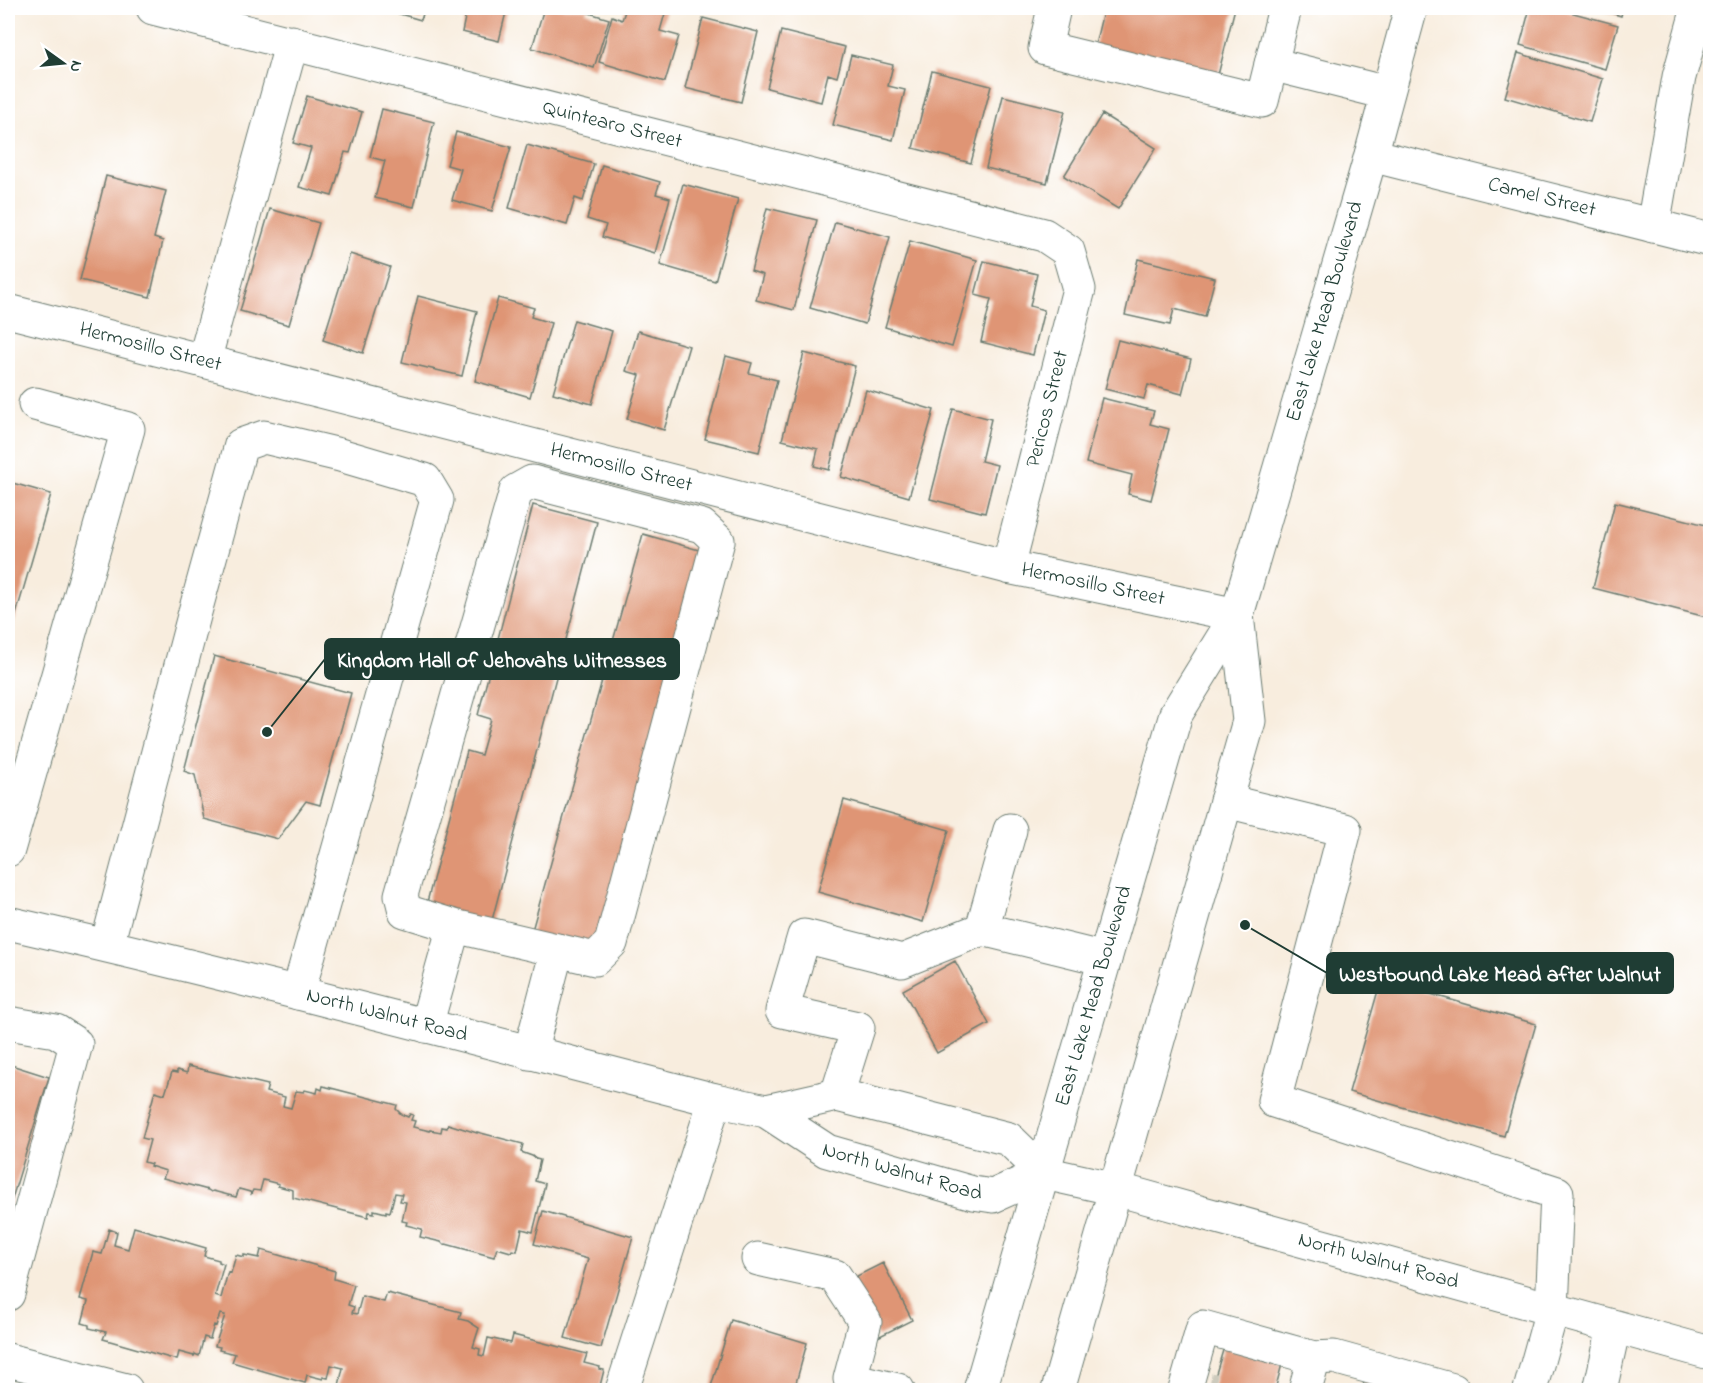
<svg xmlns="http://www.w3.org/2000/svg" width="1718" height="1398" font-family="'Indie Flower',sans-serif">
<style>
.building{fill:#df9575}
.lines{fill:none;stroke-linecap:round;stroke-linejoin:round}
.minor-tunnel{stroke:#cdcabc;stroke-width:33;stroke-dasharray:33 16;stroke-linecap:butt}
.minor-casing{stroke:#6b7b70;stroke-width:35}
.major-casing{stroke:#6b7b70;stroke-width:35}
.minor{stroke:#fff;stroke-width:33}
.major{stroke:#fff;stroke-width:33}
.labels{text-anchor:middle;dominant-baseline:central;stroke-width:4.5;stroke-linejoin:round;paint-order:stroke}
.street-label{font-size:21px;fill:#1f3d34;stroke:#fff}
.leader{fill:none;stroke:#1f3d34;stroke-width:2}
.callout-dot{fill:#1f3d34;stroke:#fff;stroke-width:2}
.callout{fill:#1f3d34;stroke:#1f3d34;stroke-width:2}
.callout-label{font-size:22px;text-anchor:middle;font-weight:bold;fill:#fff}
</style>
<rect width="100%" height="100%" fill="#fff"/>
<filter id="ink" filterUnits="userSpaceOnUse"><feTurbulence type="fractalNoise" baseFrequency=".0167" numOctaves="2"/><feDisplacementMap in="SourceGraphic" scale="12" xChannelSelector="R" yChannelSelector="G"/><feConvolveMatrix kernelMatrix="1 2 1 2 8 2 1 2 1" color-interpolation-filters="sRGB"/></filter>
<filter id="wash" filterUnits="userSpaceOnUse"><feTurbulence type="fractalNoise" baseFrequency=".008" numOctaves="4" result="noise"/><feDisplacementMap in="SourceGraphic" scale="24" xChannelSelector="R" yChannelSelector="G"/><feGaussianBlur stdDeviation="1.35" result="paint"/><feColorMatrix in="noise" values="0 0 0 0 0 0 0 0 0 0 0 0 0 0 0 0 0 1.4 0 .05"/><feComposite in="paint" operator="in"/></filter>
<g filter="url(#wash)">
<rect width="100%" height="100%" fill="#f8edde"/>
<g id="blocks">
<path class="building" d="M387,8h38l-4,12 -35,-10z
M467,8h40l-8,33 -37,-9z
M544,8h43l-1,4 23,7 -15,49 -62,-20z
M626,8h32l8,2 -6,21 19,5 -14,46 -66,-20 13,-46 10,4z
M1104,8h131l-19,75 -123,-30z
M1530,8h25l63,17 -13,44 -85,-24z
M1594,8h29l-2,8z
M703,18l55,14 -17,70 -56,-14z
M781,31l64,16 -8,30 -9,-3 -7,28 -54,-14z
M1518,53l85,26 -13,43 -85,-25z
M851,55l42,10 -5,21 17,4 -12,50 -60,-15z
M932,71l59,15 -20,77 -58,-15z
M307,96l55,16 -12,41 -5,-1 -13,44 -33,-9 12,-39 -18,-5z
M1003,96l62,15 -18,72 -61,-15z
M382,109l52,13 -20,85 -39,-9 10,-37 -15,-4z
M1102,114l54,34 -38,61 -54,-33z
M456,132l55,15 -19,64 -40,-11 9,-31 -14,-4z
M527,145l67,19 -11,37 -8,-3 -8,27 -58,-17z
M602,165l58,17 -4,12 14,4 -15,55 -53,-16 4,-12 -19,-6z
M106,176l60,15 -12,47 9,3 -13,56 -70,-17z
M683,184l55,15 -23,82 -55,-16z
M767,208l50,12 -23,90 -38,-10 7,-25 -12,-4z
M270,209l49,14 -30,102 -49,-14z
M835,222l55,15 -25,87 -55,-16z
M910,241l67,19 -25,87 -67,-20z
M350,254l40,13 -27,86 -40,-13z
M1138,259l77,19 -10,39 -31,-8 -4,16 -45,-10z
M984,261l53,13 -7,32 14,4 -11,45 -52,-13 10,-43 -16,-4z
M418,296l59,15 -15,65 -60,-14z
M498,298l36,10 -3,9 20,6 -21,74 -55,-16z
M574,320l38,11 -20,73 -39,-11z
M638,331l51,15 -25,84 -37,-11 13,-44 -14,-4z
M1118,340l73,19 -9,35 -34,-9 -4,14 -39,-10z
M804,353l51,13 -26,104 -15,-4 4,-17 -36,-9z
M726,356l26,7 -3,10 28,7 -18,72 -54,-13z
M866,390l68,20 -25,87 -68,-20z
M1102,398l52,13 -4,13 19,5 -18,71 -23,-6 4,-19 -46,-12z
M953,409l38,10 -10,42 16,4 -12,48 -55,-14z
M9,482l42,12 -43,148v-156z
M1615,502l95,24v92l-117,-30z
M533,505l64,17 -106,402 -65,-18 41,-155 14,4 10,-36 -13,-4z
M643,534l63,18 -111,400 -64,-18z
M214,656l137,37 -31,112 -14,-4 -28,38 -74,-20 -9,-44 -11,-4z
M844,800l105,30 -26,92 -105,-30z
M955,961l34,63 -52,29 -34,-63z
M1381,980l155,44 -32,112 -155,-44z
M8,1064l41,13 -41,135z
M188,1066l80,19 -2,7 19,5 -2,9 8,2 5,-17 8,1 1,-2 12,3 1,-5 4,2 1,-4 74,19 -1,4 5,5 7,3 2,-3 3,1 -2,5 4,1 -2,6 17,4v-1l11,2 1,-5 5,1 1,-4 29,9v-1l46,12 -2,8 11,4 4,3 4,1 -5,21 10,3 -12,48 -11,-3 -5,22 -5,-1 -1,2 -14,-4 -3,9 -48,-13 -2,1 -3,-3 -21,-5 2,-8 -16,-4 1,-3 -5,-1 4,-19 -6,-1 2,-7 -7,-1 -5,19 -4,-1v2l-12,-3v3l-5,-1 -1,5 -75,-19v-8l-15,-4 1,-2 -16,-4 -3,11 -7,-1 -2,4 -1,-2 -11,-3 -3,8 -23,-6 -2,1 -3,-2 -45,-12 3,-7 -16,-5 1,-2 -7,-2 6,-22 -8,-2 13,-47 10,3 7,-22 5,1v-3l10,3z
M543,1211l90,26 -32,111 -36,-10 23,-79 -54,-15z
M134,1227l72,21 -2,8 15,4v2l5,2 -9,32 6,2 7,-26 3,1 5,-18 8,2v-2l15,3 2,-8 74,21 -1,8 20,6 -6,20 6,2 -2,6 5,1 5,-18 22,6 3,-9 74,19 -2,7 9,2 11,7 -6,19 7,2 -1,6 5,1 4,-18 23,5 2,-8 74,19 -3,9 16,4 -1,2 5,1 -5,20h-261l5,-22 -12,-3 -3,13 -5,-1v2l-16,-4 -2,8 -73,-21 3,-8 -16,-4 1,-3 -5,-1 10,-31 -5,-1 -4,12 -2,-1 -4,14 -6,-2 -5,19 -4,-2 -1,2 -15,-4 -2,8 -74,-21 3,-7 -17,-4v-3l-7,-2 6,-22 -8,-2 13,-47 9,2 7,-25 8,3 -3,13 14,4z
M883,1263l29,57 -34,17 -29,-57z
M731,1320l76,23 -13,47h-84z
M1224,1347l58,17 -7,26h-64z
M1366,1374l55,16h-59z"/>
</g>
</g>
<g filter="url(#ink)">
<use href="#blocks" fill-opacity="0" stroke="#6b7b70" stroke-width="1.5"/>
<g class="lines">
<path class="minor-tunnel" d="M1209,1389l6,1"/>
<g class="minor-casing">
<g id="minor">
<path id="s1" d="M153,8l891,227 24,16 11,38 -71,278"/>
<path d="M1054,8l-9,40 217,53 23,-93"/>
<path d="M1271,64l116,29"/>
<path id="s2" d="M1371,155l339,85"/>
<path d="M1653,226l26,-149 19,-69"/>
<path id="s3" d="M8,311l1000,256 229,48"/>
<path d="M204,361l88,-319"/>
<path d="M1226,801l119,29 -71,271 283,92 -5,117 -22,80"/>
<path d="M1010,830l-28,99 123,30"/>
<path d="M8,850l120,-421 -93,-25"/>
<path id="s4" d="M8,923c237,54 472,117 707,177l51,11 61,40 146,42 20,3 51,-23"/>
<path d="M107,945l88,-333 46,-167 23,-8 76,18 85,25 12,20 -139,493"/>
<path d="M8,1023l48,8 20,13 -68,250"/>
<path d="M426,1026l28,-100 -49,-15 -4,-16 115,-404 16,-9 170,44 16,15 -107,402 -16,16 -141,-33"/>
<path d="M530,1053l27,-103"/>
<path d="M837,1095l21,-67 -76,-17 22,-75 98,25 80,-32"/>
<path id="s5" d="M766,1111l71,-16 172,44 35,34 72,16 594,164"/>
<path d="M758,1259l77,17 30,46 -15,57 48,11"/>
<path d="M1314,1358l20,-1 119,33"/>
<path d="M8,1360l118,30"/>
<path d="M622,1390l93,-290"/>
<path d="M1185,1390l18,-63 111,31 -9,32"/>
<path d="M1600,1390l14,-63"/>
</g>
</g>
<g class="major-casing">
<g id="major">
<path id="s6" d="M980,1390l196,-676 61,-99 134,-460 40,-147"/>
<path d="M1058,1390l191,-669 -12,-106"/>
</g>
</g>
<use href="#minor" class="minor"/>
<use href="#major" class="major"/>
</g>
</g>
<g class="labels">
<g class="street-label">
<text stroke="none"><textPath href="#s1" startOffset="474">Quintearo Street</textPath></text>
<text stroke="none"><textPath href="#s2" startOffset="176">Camel Street</textPath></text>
<text stroke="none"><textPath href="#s6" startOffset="1136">East Lake Mead Boulevard</textPath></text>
<text stroke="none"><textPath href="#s3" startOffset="147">Hermosillo Street</textPath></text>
<text transform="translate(1048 409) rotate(-76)">Pericos Street</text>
<text stroke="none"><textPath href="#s3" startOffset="633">Hermosillo Street</textPath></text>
<text stroke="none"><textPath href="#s3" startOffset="1119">Hermosillo Street</textPath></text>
<text stroke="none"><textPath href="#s6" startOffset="410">East Lake Mead Boulevard</textPath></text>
<text stroke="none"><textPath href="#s4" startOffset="390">North Walnut Road</textPath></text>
<text stroke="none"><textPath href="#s4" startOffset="932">North Walnut Road</textPath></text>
<text stroke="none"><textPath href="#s5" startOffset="645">North Walnut Road</textPath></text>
</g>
</g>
<path class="leader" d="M267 732L325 659M1245 925L1327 973"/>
<g class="callout-dot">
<circle cx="267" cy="732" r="6"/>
<circle cx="1245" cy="925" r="6"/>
</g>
<g class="callout">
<rect x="325" y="639" width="354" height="40" rx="6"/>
<rect x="1327" y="953" width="346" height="40" rx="6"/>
</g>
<g class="callout-label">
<text x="502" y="667">Kingdom Hall of Jehovahs Witnesses</text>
<text x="1500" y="981">Westbound Lake Mead after Walnut</text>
</g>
<rect width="1718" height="1398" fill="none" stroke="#fff" stroke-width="30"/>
<g transform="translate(63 63) rotate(105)" stroke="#ffffff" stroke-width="4.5" paint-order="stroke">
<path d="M0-4.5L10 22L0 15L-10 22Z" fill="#1f3d34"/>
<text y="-9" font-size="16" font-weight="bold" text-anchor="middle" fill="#1f3d34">N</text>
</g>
</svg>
